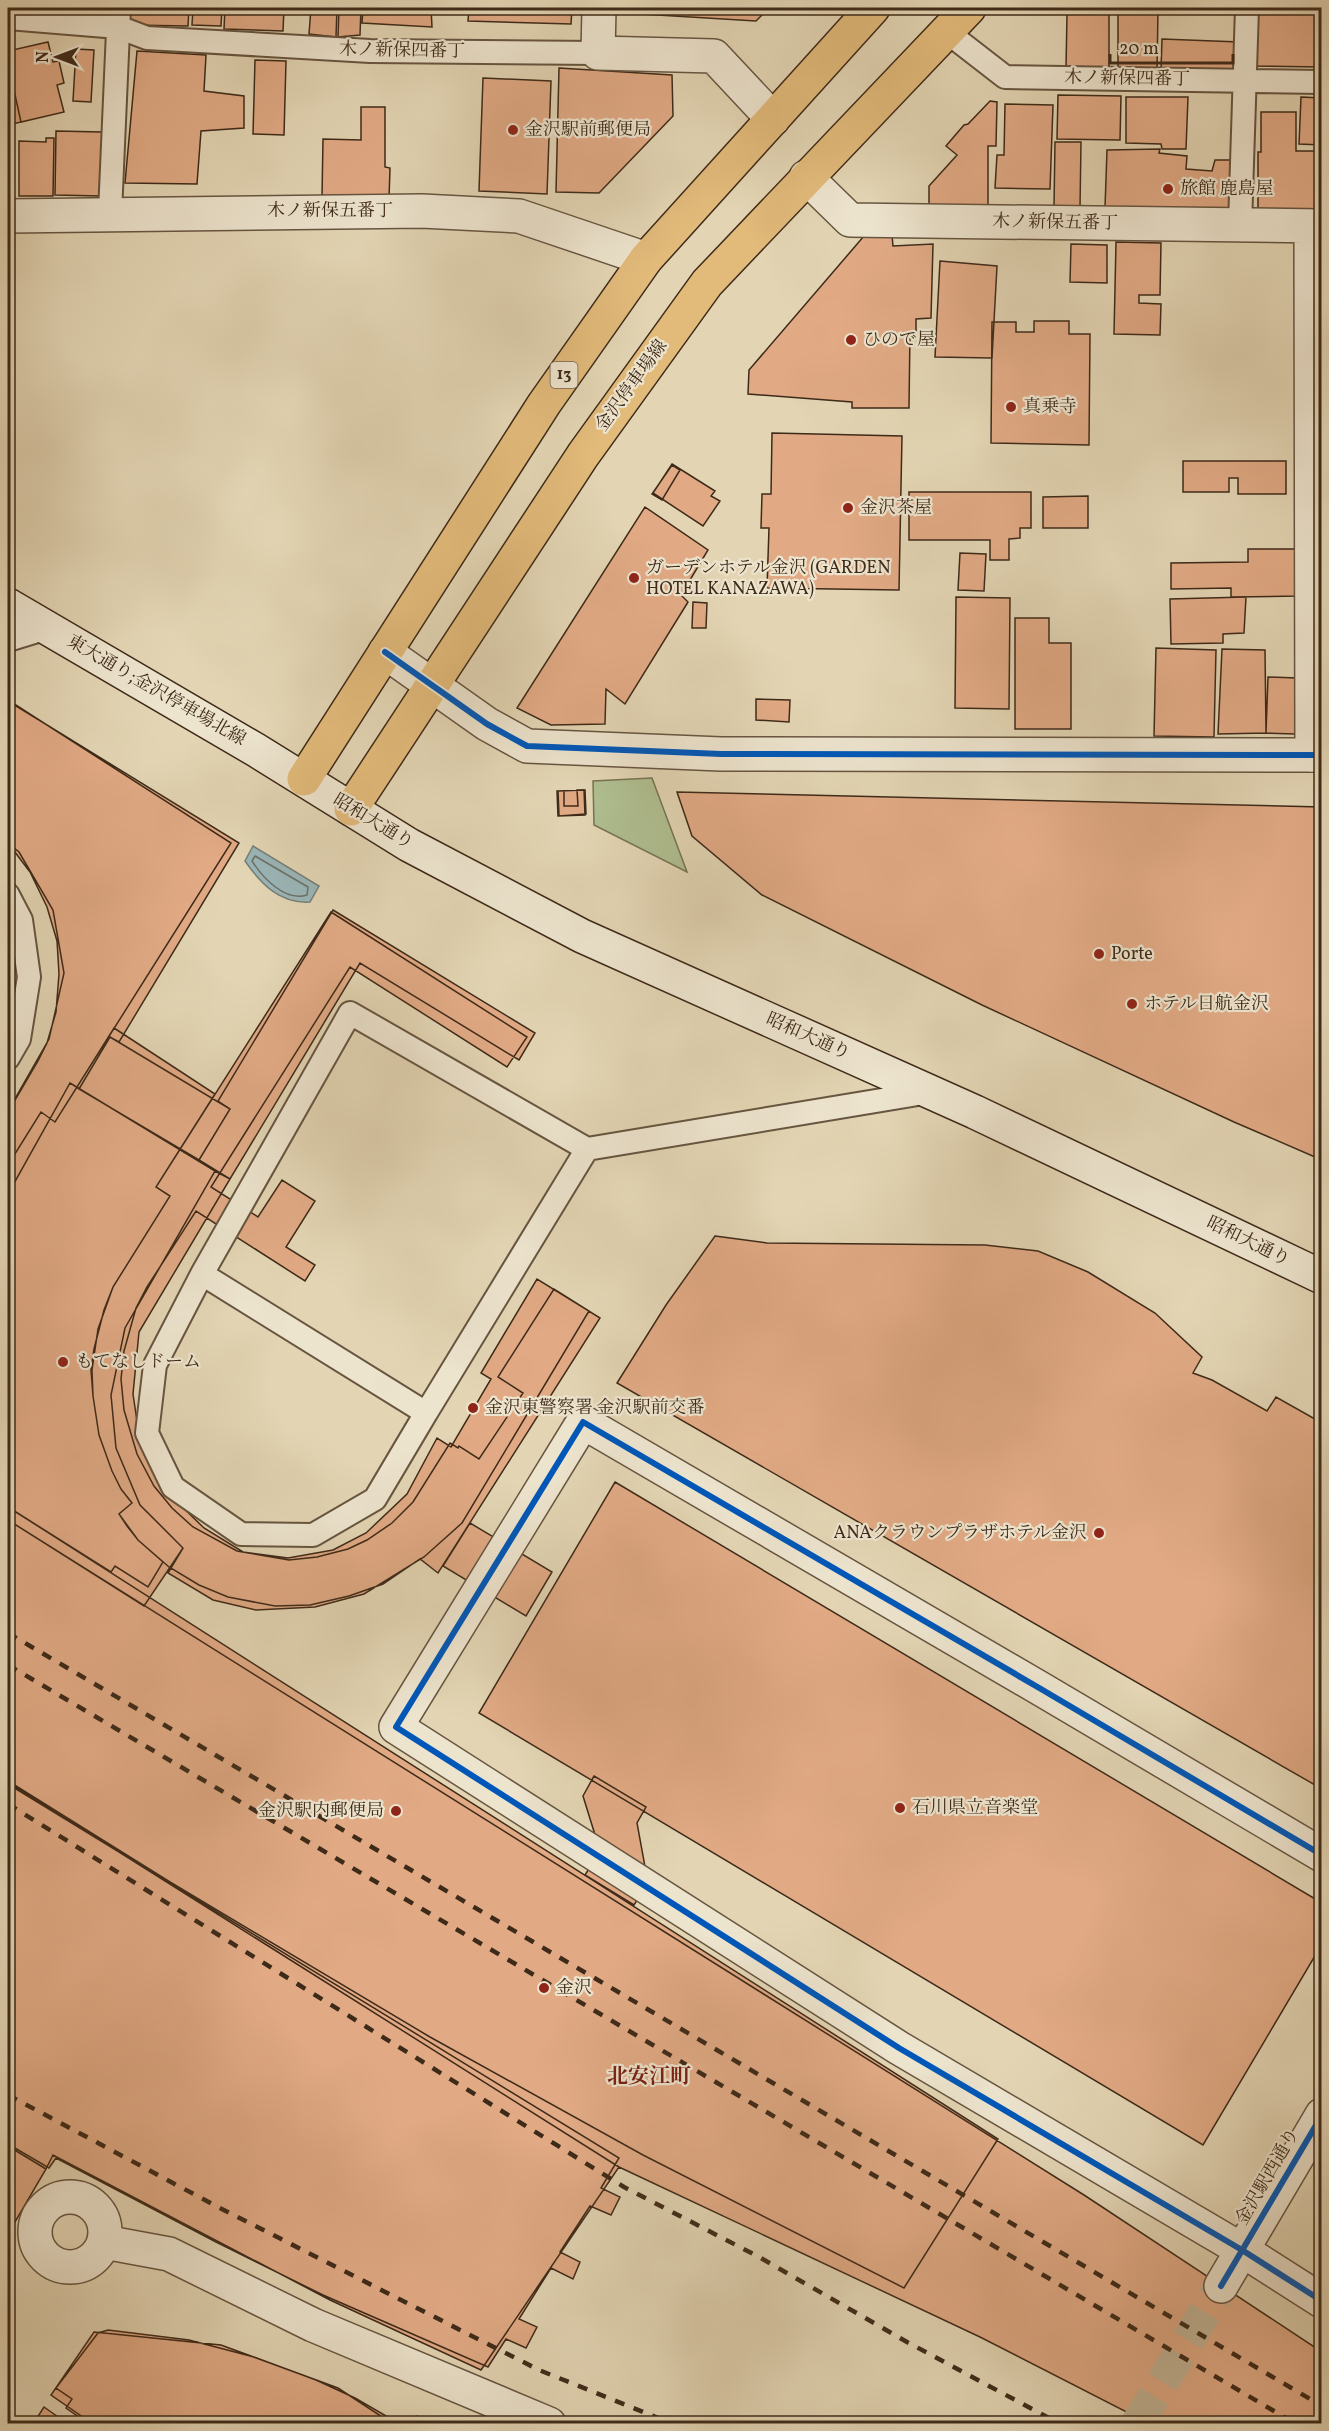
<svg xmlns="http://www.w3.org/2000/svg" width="1329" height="2431" font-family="Vollkorn,'Noto Serif JP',serif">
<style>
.green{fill:#afbe90;stroke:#767454;stroke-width:1.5}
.water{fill:#9ab6b8;stroke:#757e78;stroke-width:1.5}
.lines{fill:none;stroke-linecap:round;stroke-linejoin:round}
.shore{stroke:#6c7068;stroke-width:1.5}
.building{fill:#e1aa85;stroke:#3e2a19;stroke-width:1.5}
.tertiary-tunnel{stroke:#c2b395;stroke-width:33;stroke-dasharray:33 16;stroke-linecap:butt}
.service-casing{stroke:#675540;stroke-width:26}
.minor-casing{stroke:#675540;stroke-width:36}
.tertiary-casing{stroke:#675540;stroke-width:36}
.secondary-casing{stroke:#3e2a19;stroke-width:36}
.primary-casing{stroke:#3e2a19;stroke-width:36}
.service{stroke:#ede4ce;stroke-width:22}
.minor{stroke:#ede4ce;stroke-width:33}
.tertiary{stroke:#ede4ce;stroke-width:33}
.secondary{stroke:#ede4ce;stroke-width:33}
.primary{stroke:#e2ba7a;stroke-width:33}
.rail{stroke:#3e2a19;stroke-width:4.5;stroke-dasharray:10 10;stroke-linecap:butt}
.cycleway-casing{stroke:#ede4ce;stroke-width:10}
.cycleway{stroke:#0057b8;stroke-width:6}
.poi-dot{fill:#8f2418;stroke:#ede4ce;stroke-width:2}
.labels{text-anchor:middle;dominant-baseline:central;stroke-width:4.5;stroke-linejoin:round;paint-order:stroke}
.shield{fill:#ede4ce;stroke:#72624f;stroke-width:1.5}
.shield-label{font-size:16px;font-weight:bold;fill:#3e2a19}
.street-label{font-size:18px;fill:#3e2a19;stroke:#ede4ce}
.poi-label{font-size:18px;fill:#3e2a19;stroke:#ede4ce;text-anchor:start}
.quarter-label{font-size:21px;font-weight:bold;fill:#7a1f14;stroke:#ede4ce}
</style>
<rect width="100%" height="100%" fill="#e3d5b4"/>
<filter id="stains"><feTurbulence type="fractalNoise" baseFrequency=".00333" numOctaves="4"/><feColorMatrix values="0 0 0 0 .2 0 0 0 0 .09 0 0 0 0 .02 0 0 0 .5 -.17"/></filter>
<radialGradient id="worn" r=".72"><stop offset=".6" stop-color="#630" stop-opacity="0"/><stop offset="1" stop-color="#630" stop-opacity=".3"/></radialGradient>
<path class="green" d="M652,778l35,94 -93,-47 -1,-44z"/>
<path class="water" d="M253,846l66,40 -9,16c-30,2 -49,-18 -65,-41z"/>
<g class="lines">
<path class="shore" d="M255,856l53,31 -1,8c-22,7 -44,-17 -55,-34z"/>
</g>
<path class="building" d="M18,8h85v4l-85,-2z
M130,8h59l-1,18 -58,-1z
M193,8h29l-1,18 -29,-1z
M225,8h59l-1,23 -59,-2z
M311,8h26l-1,29 -27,-3z
M339,8h22l-1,27 -22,2z
M363,8h68l1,19 -70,-4z
M469,8h103l-1,16 -103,-3z
M635,8h134l-13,13 -115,-7z
M1076,8h33v62l-43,-2 1,-53z
M1118,8h116l-1,5 -75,-3 -1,61h-39z
M1254,8h68v59l-69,-1z
M1162,39l77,3 -2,31 -76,-3z
M48,42l5,20 6,-1 5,22 -7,2 7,27 -43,10 -13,-59v-12z
M76,49l18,1 -3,52 -18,-1z
M137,51l69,4 -2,36 40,5v32l-43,3 -4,53 -72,-1z
M255,60l31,1 -2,74 -31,-1z
M8,63l13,59 -13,3z
M559,68l113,7 1,41 -74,77 -43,-1z
M483,78l68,3 -4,113 -68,-3z
M1058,95l63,1 -1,44 -63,-1z
M1126,97h62l-2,52h-24l-1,-5 -35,-1z
M1301,97l21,1v47l-23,-1z
M990,101l7,1 -1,44h-8v61l-59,-1v-20l28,-31 -11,-9 18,-21 4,-1z
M1005,104l48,1 -3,84 -55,-1 2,-33h7z
M361,107h24v60l5,1 -1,31 -67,-3 1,-57 38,1z
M1261,112h35v39h26v58h-64v-57h3z
M56,131l46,1 -2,64 -45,-1z
M46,138h8l-1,58h-34v-55l27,1z
M1055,142h26l-1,66h-26z
M1160,149l-1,4 28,3 -1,13 26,2 3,-11h16v48h-126l2,-58z
M892,235l1,11 40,-2 -2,74 -15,1v13h-6l-1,76h-57v-6l-104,-8 1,-24 115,-134z
M1116,242l45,1 -1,52h-21v8l22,1 -1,31 -46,-1z
M1071,244l36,1v38l-37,-1z
M940,261l57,5 -5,92 -57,-1z
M1034,321h35v13h21l-1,111 -98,-2 1,-121h24v10h18z
M772,433l130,3 -3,154 -132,-2 2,-60h-8l1,-34h9z
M1183,461h103v33h-48v-16h-9v14h-46z
M672,464l43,27 -4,5 9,5 -17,25 -50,-33z
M672,465l8,5 -18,30 -10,-6z
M909,492h122v36h-11v10l-11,1v21h-19v-20h-81z
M1088,496v32h-45v-31z
M645,507l63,43 -27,45 7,7 -63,102 -19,-15 -1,35 -54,1 -34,-17z
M1248,549h49l1,47 -67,1v-9l-60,1v-26l77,-1z
M960,553l26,1 -2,37 -26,-1z
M956,597l54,1 -1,111 -54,-1z
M1246,597l-2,36 -21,1v9l-52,1 -1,-45z
M693,602l14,1 -1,25h-14z
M1015,618h34v25h22v86h-56z
M1156,648l60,2 -2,87 -60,-1z
M1222,649l43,1 1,83 -48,1z
M1268,677l29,1 -2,56 -29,-1z
M756,699l34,1 -1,22 -33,-2z
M8,700l223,143 -176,279 -14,-10 -33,53v-53l30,-51 9,-18 9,-31 3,-38 -2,-33 -10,-34 -17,-35 -22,-29z
M8,701l231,142 -120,199 -9,-5 -31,52 -9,-6 -62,111v-83l41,-72 15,-66 -11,-63 -34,-58 -11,-9v-100l4,-7 -4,-2z
M577,790h7l1,25 -27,1 -1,-25h7v15h14z
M585,790l1,24 -27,2 -1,-25z
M677,792l645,15v353l-88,-38 -252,-117 -220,-110 -70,-59z
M333,910l202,123 -16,27 -159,-97 -130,216 -31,-19 31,-51 -12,-8z
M331,912l196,125 -20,30 -157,-100 -139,220 47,30 24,-37 33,21 -29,46 29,18 -10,16 -109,-70 -49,76 -11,21 -12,43 -3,28 3,31 13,44 17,32 18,22 21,19 44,24 52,9 28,-3 31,-8 19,-9 25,-17 21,-21 37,-59 8,5 1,-2 20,13 44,-66 -25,-16 56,-88 46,29 -162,255 -18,-14 -37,25 -34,12 -39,9 -35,1 -47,-9 -29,-12 -30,-18 -31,-27 -11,-14 -8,-12 13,-11 -11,-14 -9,-18 -13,-36 -6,-39 -1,-26 6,-41 15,-42 57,-91 -14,-9z
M114,1028l101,66 -59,93 14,9 -57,91 -9,23 -10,39 -3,21 2,26 6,39 13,36 9,18 11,14 -13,11 19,26 25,22 -15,25 -33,-21 -4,6 -103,-65v-342l33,-53 14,10z
M110,1037l120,72 -31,51 -120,-71z
M70,1083l145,88 -90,157 -14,67 5,53 24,57 43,43 -39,58 -136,-86v-326z
M215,1171l15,8 -91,153 -6,62 7,47 26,50 38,37 39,24 45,6 45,-8 33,-17 41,-39 30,-56 14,9 40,-68 -10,-6 56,-94 52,32 -127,212 -38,34 -60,37 -49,13 -59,3 -43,-10 -45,-27 15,-25 -43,-43 -24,-57 -5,-53 14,-67z
M715,1236l52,7 218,2 53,6 50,21 67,41 47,44 -9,16 19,7 55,31 9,-14 46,26v366l-705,-406 49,-78z
M615,1482l707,421v41l-119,201 -724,-432z
M8,1507l990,632 -94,149 -261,-133 -213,-118 -260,-155 -162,-101z
M8,1520l1076,675 238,157v72h-172l-170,-87 -361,-170 -611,-385z
M470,1523l82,49 -26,44 -83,-50z
M594,1776l52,31 -9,16 11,60 -14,22 -49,-30 15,-24 -17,-55z
M8,1782l611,385 -138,203 -151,-70 -277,-145 -7,14 -38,-23z
M8,1784l611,374 -18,30 19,9 -9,18 -21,-9 -30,46 20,10 -7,17 -22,-11 -32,51 18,8 -11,21 -20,-9 -18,28 -165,-72 -107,-53 -160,-84 -7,10 -41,-24z
M8,2146l38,23 -38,65z
M108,2330l81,10 65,17 62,23 39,18 45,26h-311l-23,-16 6,-9 -16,-11 42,-55z
M94,2332l127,13 117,43 55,36h-300l-42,-29z
M44,2407l24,17h-35z
M417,2416l12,8h-29z"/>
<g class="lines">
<path class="tertiary-tunnel" d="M1137,2424l84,-138"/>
<g class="service-casing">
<path id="service" d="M8,18l110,9 29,11 223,13 228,2
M947,32l58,45 317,5
M110,213l9,-205
M1240,225l7,-217
M8,640l39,-12
M8,895l13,25 8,57 -10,62 -11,19
M587,1149l-161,264 -224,-139 148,-261 237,136 343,-57
M202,1274l-47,91 -8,68 26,54 68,47 72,1 62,-36 51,-86"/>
</g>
<g class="minor-casing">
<path id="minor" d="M599,8l-1,45 116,3 59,63
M806,177l44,43 472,6
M8,216l414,-5 97,5 127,43
M385,652l102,72 40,22 194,8 591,1 -1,-529
M35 2232a35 35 0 1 1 70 0a35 35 0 1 1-70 0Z
M104,2242l65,12 144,71 236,99"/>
</g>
<g class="tertiary-casing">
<path id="tertiary" d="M1312,755h10
M1322,1855l-281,-166 -458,-267 -187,305 503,321 343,202 80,51
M1221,2286l101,-171"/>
</g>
<g class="secondary-casing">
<path id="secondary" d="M8,605l248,145 153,95 173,91 393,176 347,165"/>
</g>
<g class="primary-casing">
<path id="primary" d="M304,779l240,-375 102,-145 227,-251
M351,809l232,-354 124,-172 262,-275"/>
</g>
<use href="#service" class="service"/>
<use href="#minor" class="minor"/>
<use href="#tertiary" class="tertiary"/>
<use href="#secondary" class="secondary"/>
<use href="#primary" class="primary"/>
<path class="rail" d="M8,1633l1314,773
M8,1665l1288,759
M8,1804l616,383 135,70 148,85 153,82
M8,2095l210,112 321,163 134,54"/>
<g class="cycleway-casing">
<path id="cycleway" d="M385,652l102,72 40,22 194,8 601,1
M1322,1855l-281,-166 -458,-267 -187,305 503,321 343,202 80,51
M1221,2286l101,-171"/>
</g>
<use href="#cycleway" class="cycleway"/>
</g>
<g class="poi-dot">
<circle cx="513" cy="130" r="6"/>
<circle cx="1168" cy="189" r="6"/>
<circle cx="851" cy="340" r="6"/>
<circle cx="1011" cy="407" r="6"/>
<circle cx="848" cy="508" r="6"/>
<circle cx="634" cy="578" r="6"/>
<circle cx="1099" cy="954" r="6"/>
<circle cx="1132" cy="1004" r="6"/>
<circle cx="63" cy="1362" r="6"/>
<circle cx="473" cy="1408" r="6"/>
<circle cx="1099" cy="1533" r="6"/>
<circle cx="900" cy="1808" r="6"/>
<circle cx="396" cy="1811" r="6"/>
<circle cx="544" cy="1988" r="6"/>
</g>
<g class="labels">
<rect class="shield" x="550.5" y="362" width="27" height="26" rx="4.5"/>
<g class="shield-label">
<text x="564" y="375">13</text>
</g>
<g class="street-label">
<text transform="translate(402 51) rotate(1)">木ノ新保四番丁</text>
<text transform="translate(1127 79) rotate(1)">木ノ新保四番丁</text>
<text x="330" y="211">木ノ新保五番丁</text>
<text transform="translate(1055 223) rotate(1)">木ノ新保五番丁</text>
<text transform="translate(632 386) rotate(-54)">金沢停車場線</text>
<text transform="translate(156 691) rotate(30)">東大通り;金沢停車場北線</text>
<text transform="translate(373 822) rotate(31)">昭和大通り</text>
<text transform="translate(808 1037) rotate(24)">昭和大通り</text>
<text transform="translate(1248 1242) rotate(26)">昭和大通り</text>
<text transform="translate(1268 2177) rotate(-60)">金沢駅西通り</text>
</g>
<g class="poi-label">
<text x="525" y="130">金沢駅前郵便局</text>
<text x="1180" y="189">旅館 鹿島屋</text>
<text x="863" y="340">ひので屋</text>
<text x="1023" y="407">真乗寺</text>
<text x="860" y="508">金沢茶屋</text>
<text x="646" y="568">ガーデンホテル金沢 (GARDEN<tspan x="646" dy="21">HOTEL KANAZAWA)</tspan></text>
<text x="1111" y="954">Porte</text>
<text x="1144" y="1004">ホテル日航金沢</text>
<text x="75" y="1362">もてなしドーム</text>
<text x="485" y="1408">金沢東警察署 金沢駅前交番</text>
<text x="1087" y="1533" text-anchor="end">ANAクラウンプラザホテル金沢</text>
<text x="912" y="1808">石川県立音楽堂</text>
<text x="384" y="1811" text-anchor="end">金沢駅内郵便局</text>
<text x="556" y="1988">金沢</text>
</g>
<g class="quarter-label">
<text x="649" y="2077">北安江町</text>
</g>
</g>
<rect width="1329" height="2431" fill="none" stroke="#e3d5b4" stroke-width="30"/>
<rect x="9" y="9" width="1311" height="2413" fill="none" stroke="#3e2a19" stroke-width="3"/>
<rect x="15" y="15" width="1299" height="2401" fill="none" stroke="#3e2a19" stroke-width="1.5"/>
<g transform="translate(57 57) rotate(270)" stroke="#ede4ce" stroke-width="4.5" paint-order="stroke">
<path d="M0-4.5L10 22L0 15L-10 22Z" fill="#3e2a19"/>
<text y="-9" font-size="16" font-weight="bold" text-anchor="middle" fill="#3e2a19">N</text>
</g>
<path d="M1110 54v9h123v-9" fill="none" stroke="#3e2a19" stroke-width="3"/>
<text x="1119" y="54" font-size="18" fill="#3e2a19" stroke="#ede4ce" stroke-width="4.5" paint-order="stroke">20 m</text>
<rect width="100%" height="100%" filter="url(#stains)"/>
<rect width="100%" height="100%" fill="url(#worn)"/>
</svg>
